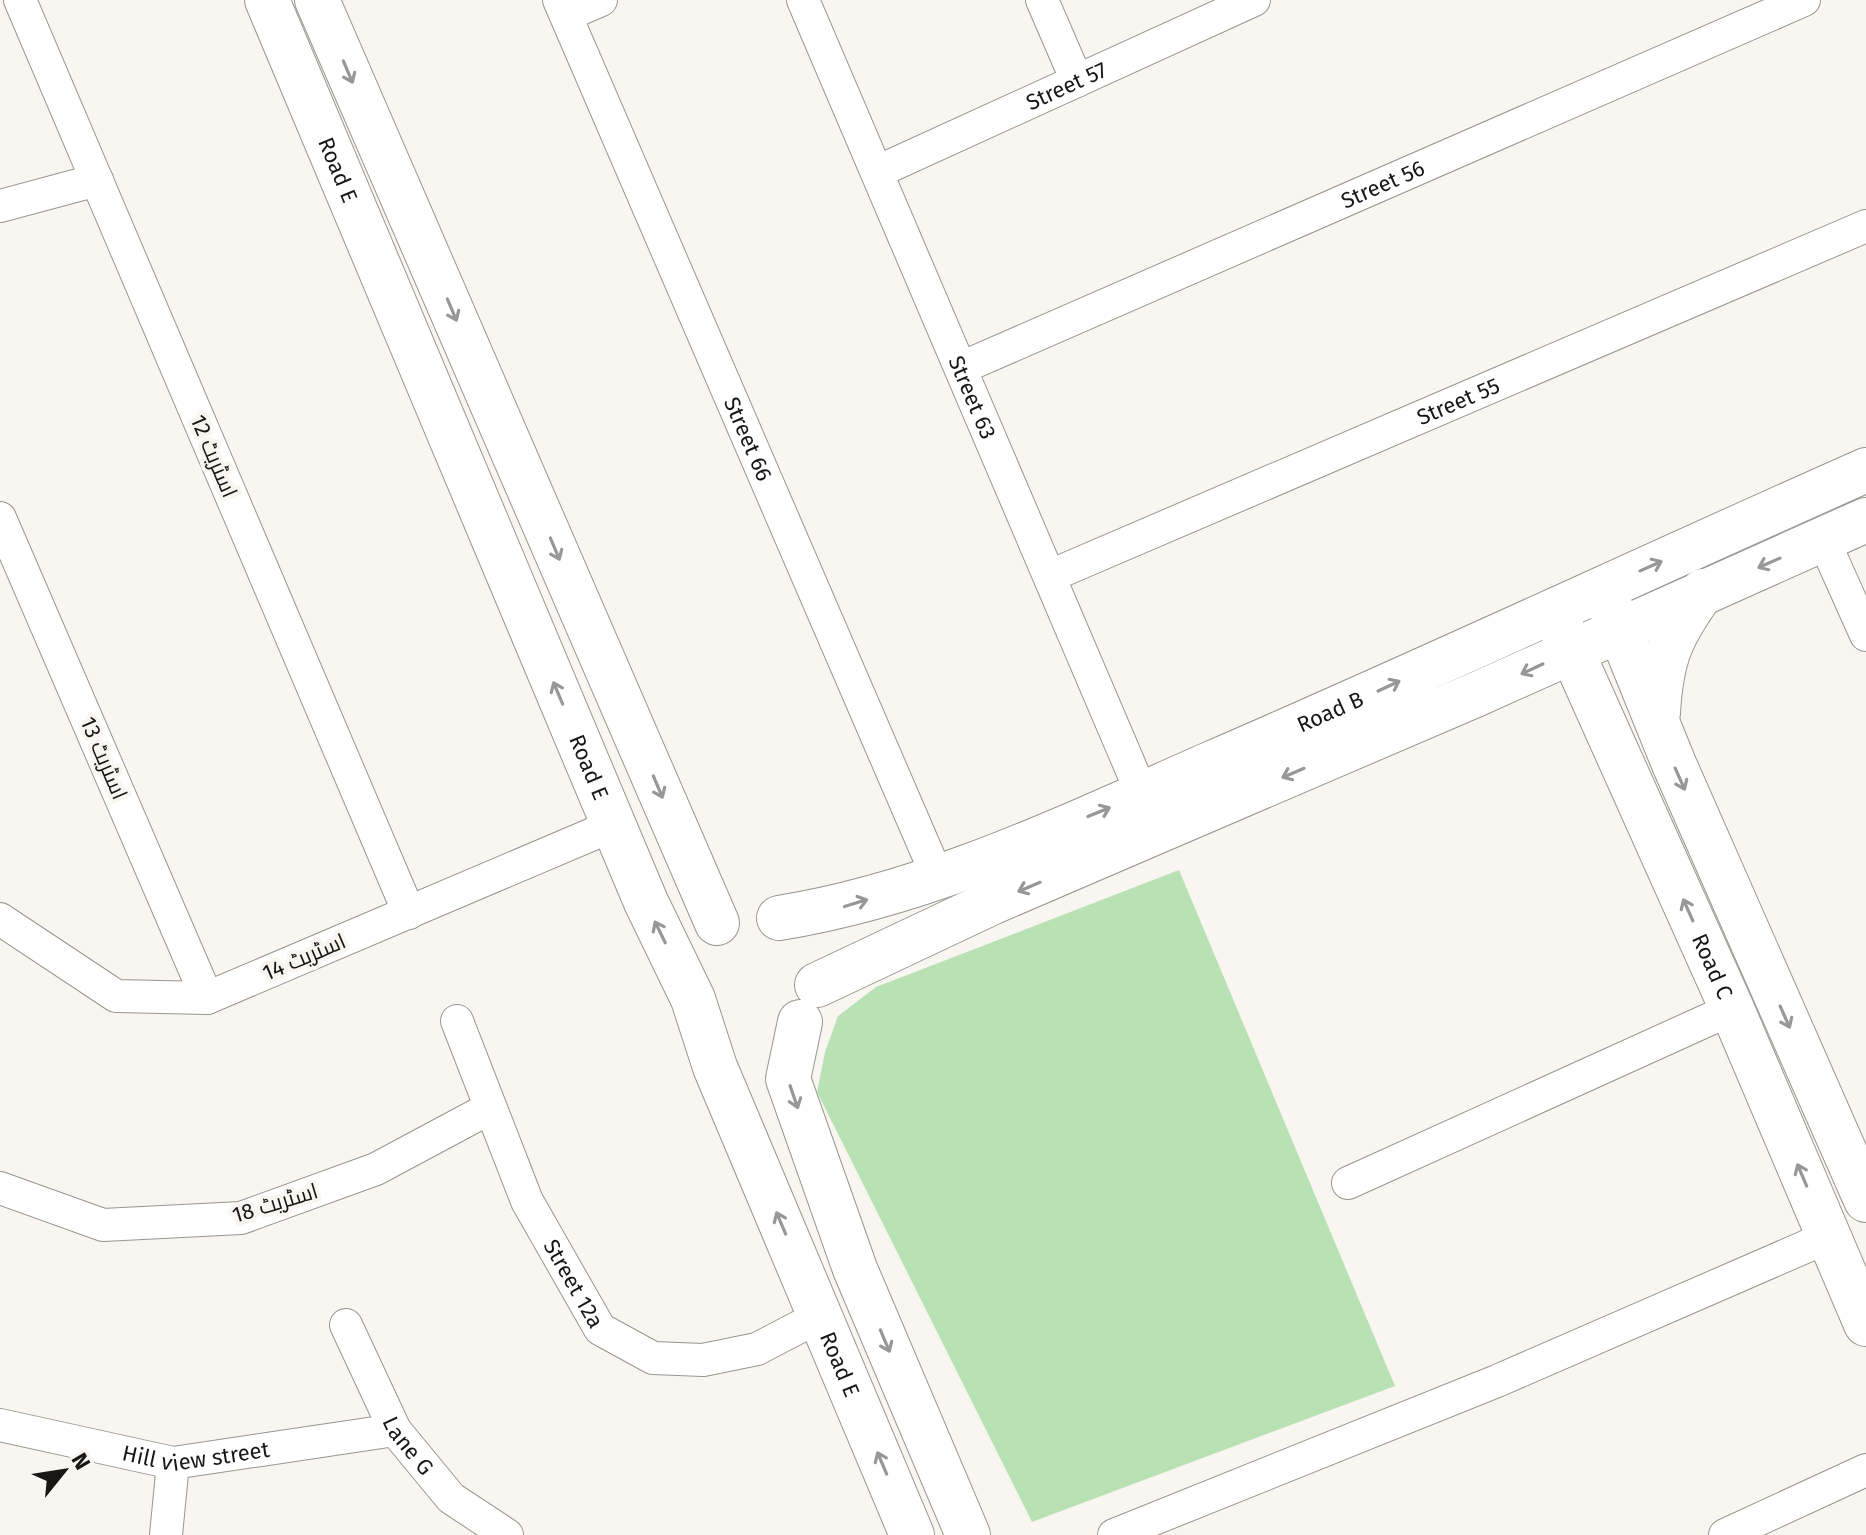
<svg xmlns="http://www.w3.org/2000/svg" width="1866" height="1535" font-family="'Fira Sans',Cairo,sans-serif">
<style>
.green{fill:#b9e2b4}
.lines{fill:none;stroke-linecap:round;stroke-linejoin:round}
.street-casing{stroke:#999691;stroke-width:34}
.secondary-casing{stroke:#999691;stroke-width:46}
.street{stroke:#fff;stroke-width:32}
.secondary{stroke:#fff;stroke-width:44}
.oneway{stroke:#979796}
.labels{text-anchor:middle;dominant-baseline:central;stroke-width:8;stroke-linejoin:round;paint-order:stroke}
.street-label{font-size:22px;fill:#181715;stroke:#f9f6f1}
</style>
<rect width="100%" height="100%" fill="#f9f6f1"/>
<path class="green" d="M1179,870l216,516 -363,136 -215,-430 8,-40 13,-36 38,-29z"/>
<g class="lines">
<g class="street-casing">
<g id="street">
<path d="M20,0l389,913"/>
<path id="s1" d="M559,0l379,878"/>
<path id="s2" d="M803,0l339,794"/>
<path d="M1042,0l35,81"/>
<path d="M566,15l35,-15"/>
<path id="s3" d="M877,172l377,-172"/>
<path d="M0,206l97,-26"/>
<path id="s4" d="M961,368l843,-368"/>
<path d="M0,518l207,480"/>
<path d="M1823,539l43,96"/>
<path id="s5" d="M1050,576l816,-350"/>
<path d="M0,919l116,77 91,2 407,-173"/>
<path id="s6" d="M457,1021l70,180 73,128 53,29 50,2 54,-11 63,-33"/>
<path d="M1348,1183l384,-174"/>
<path d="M0,1188l103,37 138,-7 135,-49 114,-61"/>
<path id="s7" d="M346,1325l49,105 56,68 56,37"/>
<path id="s8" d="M0,1425l173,38 222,-33"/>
<path d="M166,1535l7,-72"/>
<path d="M1114,1535l383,-154 331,-144"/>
<path d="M1725,1535l141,-65"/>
</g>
</g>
<g class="secondary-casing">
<g id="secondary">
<path id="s9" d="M267,0l379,902 47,97 22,68 197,468"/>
<path d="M317,0l400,923"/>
<path d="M1608,601l66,163 192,436"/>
<path id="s10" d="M1559,623l173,386 134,315"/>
<path d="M1658,713c3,-55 13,-78 45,-122"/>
<path id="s11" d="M779,918c151,-24 292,-93 431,-154 220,-95 437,-197 656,-294"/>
<path d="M817,985l176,-83 482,-207 391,-175"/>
<path d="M800,1022l-12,57 67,190 113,266"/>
</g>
</g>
<use href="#street" class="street"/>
<use href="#secondary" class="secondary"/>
</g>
<defs><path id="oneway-shaft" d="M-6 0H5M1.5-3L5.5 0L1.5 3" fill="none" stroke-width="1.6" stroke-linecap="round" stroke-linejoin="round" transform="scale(2)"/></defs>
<g class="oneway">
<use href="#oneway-shaft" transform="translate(348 72) rotate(67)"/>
<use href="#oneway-shaft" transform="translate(452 310) rotate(67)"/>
<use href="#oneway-shaft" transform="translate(555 549) rotate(67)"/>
<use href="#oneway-shaft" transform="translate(1769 563) rotate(156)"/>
<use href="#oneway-shaft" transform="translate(1651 566) rotate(-24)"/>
<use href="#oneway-shaft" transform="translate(1532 669) rotate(155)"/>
<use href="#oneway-shaft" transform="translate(1389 686) rotate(-25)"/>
<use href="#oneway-shaft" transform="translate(558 693) rotate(-113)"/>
<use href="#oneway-shaft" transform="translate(1293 773) rotate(157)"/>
<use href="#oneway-shaft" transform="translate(1680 779) rotate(66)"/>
<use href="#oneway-shaft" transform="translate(658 787) rotate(67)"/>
<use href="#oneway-shaft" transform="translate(1099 812) rotate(-22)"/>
<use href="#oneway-shaft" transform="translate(1029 887) rotate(157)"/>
<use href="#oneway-shaft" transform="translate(856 903) rotate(-17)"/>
<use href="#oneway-shaft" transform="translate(1688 910) rotate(-114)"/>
<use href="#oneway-shaft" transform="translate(660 932) rotate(-116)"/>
<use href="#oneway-shaft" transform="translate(1785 1017) rotate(66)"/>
<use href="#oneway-shaft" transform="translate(794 1097) rotate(71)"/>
<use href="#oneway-shaft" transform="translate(1802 1175) rotate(-113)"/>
<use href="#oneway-shaft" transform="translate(781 1223) rotate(-113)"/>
<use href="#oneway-shaft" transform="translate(885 1341) rotate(67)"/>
<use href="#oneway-shaft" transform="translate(882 1463) rotate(-113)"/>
</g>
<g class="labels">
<g class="street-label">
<text stroke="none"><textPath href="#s3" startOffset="208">Street 57</textPath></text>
<text stroke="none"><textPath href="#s9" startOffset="184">Road E</textPath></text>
<text stroke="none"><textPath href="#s4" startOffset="460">Street 56</textPath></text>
<text stroke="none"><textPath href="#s2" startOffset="432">Street 63</textPath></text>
<text stroke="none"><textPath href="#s5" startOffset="444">Street 55</textPath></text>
<text stroke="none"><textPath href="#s1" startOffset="478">Street 66</textPath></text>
<text transform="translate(214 456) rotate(67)">اسٹریٹ 12</text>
<text stroke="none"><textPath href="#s11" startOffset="590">Road B</textPath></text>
<text transform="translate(104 758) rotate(67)">اسٹریٹ 13</text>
<text stroke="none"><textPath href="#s9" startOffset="832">Road E</textPath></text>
<text transform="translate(304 957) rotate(-23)">اسٹریٹ 14</text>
<text stroke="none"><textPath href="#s10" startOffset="376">Road C</textPath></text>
<text transform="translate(275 1203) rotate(-17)">اسٹریٹ 18</text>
<text stroke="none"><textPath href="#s6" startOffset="288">Street 12a</textPath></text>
<text stroke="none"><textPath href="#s9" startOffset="1480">Road E</textPath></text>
<text stroke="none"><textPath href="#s7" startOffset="136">Lane G</textPath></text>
<text stroke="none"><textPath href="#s8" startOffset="200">Hill view street</textPath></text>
</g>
</g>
<g transform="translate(64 1471) rotate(60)" stroke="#f9f6f1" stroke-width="6" paint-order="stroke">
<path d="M0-6L14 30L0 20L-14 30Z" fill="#181715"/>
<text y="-12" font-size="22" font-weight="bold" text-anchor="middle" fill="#181715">N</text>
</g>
</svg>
